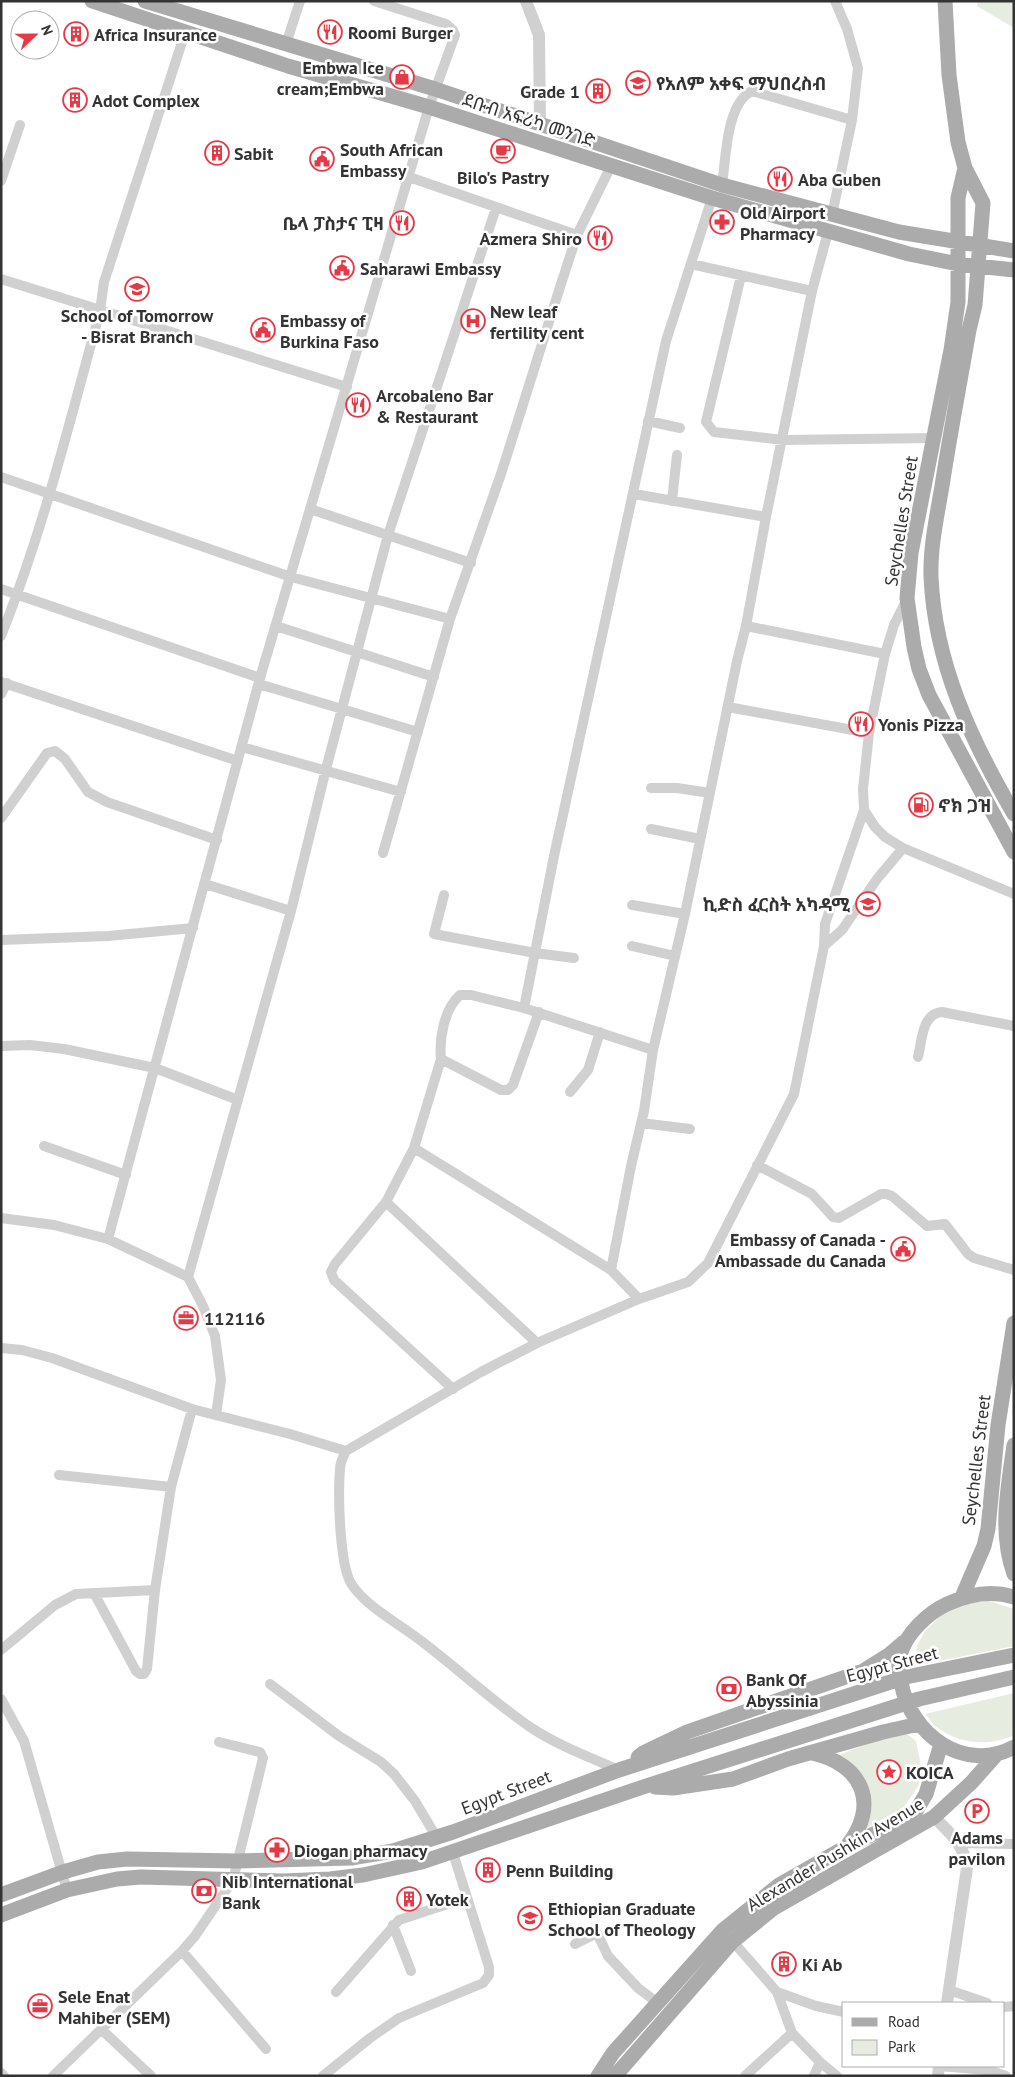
<svg xmlns="http://www.w3.org/2000/svg" width="1015" height="2077" font-family="'PT Sans','Noto Sans Ethiopic',sans-serif">
<style>
.green{fill:#e6ecdf}
.lines{fill:none;stroke-linecap:round;stroke-linejoin:round}
.minor{stroke:#d0d0d0;stroke-width:10}
.tertiary{stroke:#d0d0d0;stroke-width:12}
.primary{stroke:#ababab;stroke-width:15}
.labels{text-anchor:middle;dominant-baseline:central;stroke-width:5;stroke-linejoin:round;paint-order:stroke}
.poi-label{font-size:18px;font-weight:bold;fill:#333;stroke:#fff;text-anchor:start}
.street-label{font-size:18px;fill:#333;stroke:#fff}
</style>
<rect width="100%" height="100%" fill="#fff"/>
<path class="green" d="M978,1h36v27l-37,-22z
M989,1601l25,8v37l-100,20 3,-20 8,-15 20,-19 22,-9z
M1014,1693v42c-25,12 -54,9 -76,-7 -5,-3 -9,-10 -13,-14z
M907,1734l9,7 4,20 -1,24 -15,22 -39,22 5,-14 -34,-59 50,-19z"/>
<g class="lines">
<path class="minor" d="M286,44l14,-43
M409,177l168,58
M1,181l19,-56
M722,185c4,-26 4,-82 30,-94l100,29
M832,215l20,-95 6,-52 -11,-39 -12,-28
M691,264l121,27
M741,276l-35,146 8,10 69,8 151,-2
M1,279l346,108
M648,421l32,7
M1,477l290,100 159,42
M634,494l132,23
M672,501l5,-46
M310,509l161,54
M1,589l259,89
M276,626l158,51
M746,626l139,28
M1,636c42,-105 69,-215 99,-325l4,-29 81,-249
M1,682l237,79
M259,684l159,48
M1,694l6,-11
M728,707l141,26
M242,747l159,45
M651,788h26l33,5
M864,810l11,17 10,10 18,11 111,46
M1,818l46,-65 8,-2 10,8 23,33 19,10 110,38
M651,829l49,10
M383,853l67,-234 51,-145 59,-187 17,-52 34,-69
M205,884l86,27
M444,895l-10,39 101,19 39,5
M632,905l53,9
M1,940l107,-4 85,-8
M632,946l43,10
M824,946l18,-16 35,-51 26,-31
M524,1008l30,-152 112,-515 46,-143
M1,1046l29,-1 34,4 91,19 83,32
M918,1057c4,-16 4,-44 24,-45l72,14
M441,1059l60,31h7l5,-5 26,-73
M570,1092l18,-22 12,-38
M641,1123l49,6
M44,1146l82,29
M414,1148l197,122
M757,1165l55,29 21,23 6,1 42,-24h5l6,2 35,30 18,-2 23,30 6,4 40,12
M386,1202l151,141
M1,1218l53,7 54,14 80,38 15,29 12,30 6,44 -5,35
M108,1239l152,-561 169,-571 26,-72 -2,-5 -7,-6 -72,-23
M188,1277l103,-366 35,-142 62,-234 108,-327
M639,1299l-28,-29 20,-104 13,-55 9,-61 32,-136 52,-253 9,-35 20,-109 46,-226 16,-59
M1,1348l21,2 30,8 140,51 98,25 56,17
M453,1389l-119,-109 -3,-8 4,-8 51,-62 28,-54 27,-89c-2,-20 3,-50 19,-64h11l53,13 129,42
M59,1475l112,12
M94,1593l42,78 4,3h4l3,-5 8,-79 16,-103 21,-78
M1,1650l54,-45 21,-11 79,-4
M270,1684l69,52 42,26 13,12 21,27 22,37
M1,1699l23,42 43,149
M619,1770c-30,-13 -62,-25 -89,-43 -39,-27 -73,-59 -110,-87 -22,-17 -52,-32 -68,-55 -13,-19 -14,-92 -12,-116 0,-7 3,-12 6,-18l135,-79 56,-29 102,-44 49,-17 20,-19 86,-169 30,-148 1,-22 39,-114 -1,-21 6,-56 16,-79 9,-29 13,-26
M958,1843l56,1
M393,1925l18,46
M729,1937l48,55 15,41 28,29 17,14
M575,1944l22,-11 11,23 30,32 20,15
M182,1951l84,98
M949,1990l38,13
M336,1992l63,-72 67,-22
M777,1992l39,14 28,6
M1004,2007l10,-1
M101,2029l50,47
M939,2066l49,4 18,6
M1,2073l3,3
M53,2076l129,-125 13,-15 38,-56 30,-122 -3,-6 -41,-10
M323,2076l47,-38 29,-20 84,-35 6,-8v-8l-36,-114
M745,2076l47,-43
M814,2076l6,-14"/>
<path class="tertiary" d="M526,1l13,34 1,88
M934,1817c15,15 31,28 33,51l-20,135
M938,2076l1,-10"/>
<path class="primary" d="M92,1l196,65 141,41 283,91 197,56 49,10 56,6
M145,1l290,88 287,96 177,47 115,19
M945,1l4,74 9,67 7,26 18,35 -8,102 -6,25c-9,52 -19,104 -27,156 -5,30 -12,61 -11,91 4,87 40,163 83,237
M965,168l-7,30v104l-7,48 -40,203 -4,45 7,49 5,22 10,26 85,157
M1014,1445c-6,43 -15,87 0,129
M962,1597l22,-51 4,-17 10,-104 16,-102
M1014,1597c-23,-7 -45,-3 -67,7 -19,9 -42,30 -47,52 -3,8 0,18 1,26 9,52 63,92 113,65
M812,1753c51,11 68,52 35,93
M638,1757l5,-4 44,-21 176,-61 27,-17 14,-12
M655,1787l18,1 60,-9 55,-20 95,-27 36,-8
M1,1895l62,-23 35,-10 29,-3 110,2 114,-3 42,-7 60,-19 166,-62 287,-93 108,-22
M1,1915l66,-25 50,-11 24,-2 142,4 47,-2 33,-4 59,-13 224,-76 273,-87 95,-22
M598,2076l15,-23 110,-123 41,-33 15,-12 67,-38 55,-26 15,-10 10,-17 15,-50
M615,2076l117,-134 42,-34 160,-91 37,-34 25,-28"/>
</g>
<defs>
<g id="restaurant-ring" transform="scale(1.25)"><circle r="9.5" fill="#fff" stroke="#e63946" stroke-width="1.5"/><path d="M-5-6h1v4h1v-4h1v4h1v-4h1v5L-1.5 .5V6h-2V.5L-5-1ZM5-6V6H3V1.5H1.5Q1.5-4 5-6Z" fill="#e63946"/></g>
<g id="building-ring" transform="scale(1.25)"><circle r="9.5" fill="#fff" stroke="#e63946" stroke-width="1.5"/><path d="M-4-6H4V6H1V3H-1V6H-4ZM-2.5-4.3h1.7v1.8h-1.7ZM.8-4.3h1.7v1.8H.8ZM-2.5-1h1.7V.8h-1.7ZM.8-1h1.7V.8H.8Z" fill="#e63946"/></g>
<g id="shop-ring" transform="scale(1.25)"><circle r="9.5" fill="#fff" stroke="#e63946" stroke-width="1.5"/><path d="M-5-2.5h2.3a2.7 3.5 0 0 1 5.4 0H5L5.5 6h-11ZM-1.5-2.5h3a1.5 2.3 0 0 0-3 0Z" fill="#e63946"/></g>
<g id="school-ring" transform="scale(1.25)"><circle r="9.5" fill="#fff" stroke="#e63946" stroke-width="1.5"/><path d="M0-5L7-2L0 1L-7-2ZM-4 1L0 2.5L4 1V4Q0 6-4 4Z" fill="#e63946"/></g>
<g id="cafe-ring" transform="scale(1.25)"><circle r="9.5" fill="#fff" stroke="#e63946" stroke-width="1.5"/><path d="M-5.5-4.5H6V0H3Q3 3.5 0 3.5H-2.5Q-5.5 3.5-5.5 0ZM3-3.2v2h1.7v-2ZM-6 4.5H4V6H-6Z" fill="#e63946"/></g>
<g id="civic-ring" transform="scale(1.25)"><circle r="9.5" fill="#fff" stroke="#e63946" stroke-width="1.5"/><path d="M-.6-6.5H3V-4.5H.6V-3L4-1V1h2V6H-6V1h2V-1L-.6-3ZM-1.2 2.5V6h2.4V2.5Z" fill="#e63946"/></g>
<g id="pharmacy-ring" transform="scale(1.25)"><circle r="9.5" fill="#fff" stroke="#e63946" stroke-width="1.5"/><path d="M-2-6h4v4h4v4h-4v4h-4v-4h-4v-4h4Z" fill="#e63946"/></g>
<g id="hospital-ring" transform="scale(1.25)"><circle r="9.5" fill="#fff" stroke="#e63946" stroke-width="1.5"/><path d="M-5-5h3v3.5h4V-5h3V5h-3V1.5h-4V5h-3Z" fill="#e63946"/></g>
<g id="fuel-ring" transform="scale(1.25)"><circle r="9.5" fill="#fff" stroke="#e63946" stroke-width="1.5"/><path d="M-5.5-6h7V0h2V4h1.3V-2.5L3-4.5l.8-.8L6-3V5H2.5V1h-1V6h-7ZM-4.2-4.7v3.2H.2V-4.7Z" fill="#e63946"/></g>
<g id="office-ring" transform="scale(1.25)"><circle r="9.5" fill="#fff" stroke="#e63946" stroke-width="1.5"/><path d="M-6-3h4V-5.5h4V-3h4V5H-6ZM-1-4.5V-3h2v-1.5ZM-6 0V1H6V0Z" fill="#e63946"/></g>
<g id="bank-ring" transform="scale(1.25)"><circle r="9.5" fill="#fff" stroke="#e63946" stroke-width="1.5"/><path d="M-6-4H6V4H-6ZM0-2.3a2.3 2.3 0 1 0 0 4.6a2.3 2.3 0 1 0 0-4.6Z" fill="#e63946"/></g>
<g id="sight-ring" transform="scale(1.25)"><circle r="9.5" fill="#fff" stroke="#e63946" stroke-width="1.5"/><path d="M0-6L1.8-2.2L6-1.7L2.9 1.2L3.7 5.4L0 3.3L-3.7 5.4L-2.9 1.2L-6-1.7L-1.8-2.2Z" fill="#e63946"/></g>
<g id="parking-ring" transform="scale(1.25)"><circle r="9.5" fill="#fff" stroke="#e63946" stroke-width="1.5"/><path d="M-3.5-5.5H1a3.5 3.5 0 0 1 0 7H-1V5.5H-3.5ZM-1-3.4V-.6H.8a1.4 1.4 0 0 0 0-2.8Z" fill="#e63946"/></g>
<g id="university-ring" transform="scale(1.25)"><circle r="9.5" fill="#fff" stroke="#e63946" stroke-width="1.5"/><path d="M0-5L7-2L0 1L-7-2ZM-4 1L0 2.5L4 1V4Q0 6-4 4Z" fill="#e63946"/></g>
</defs>
<g fill-rule="evenodd">
<use href="#restaurant-ring" x="330" y="32"/>
<use href="#building-ring" x="76" y="34"/>
<use href="#shop-ring" x="402" y="77"/>
<use href="#school-ring" x="638" y="83"/>
<use href="#building-ring" x="598" y="91"/>
<use href="#building-ring" x="75" y="100"/>
<use href="#cafe-ring" x="503" y="151"/>
<use href="#building-ring" x="217" y="153"/>
<use href="#civic-ring" x="322" y="159"/>
<use href="#restaurant-ring" x="780" y="179"/>
<use href="#pharmacy-ring" x="722" y="222"/>
<use href="#restaurant-ring" x="402" y="223"/>
<use href="#restaurant-ring" x="600" y="238"/>
<use href="#civic-ring" x="342" y="268"/>
<use href="#school-ring" x="137" y="289"/>
<use href="#hospital-ring" x="473" y="321"/>
<use href="#civic-ring" x="263" y="330"/>
<use href="#restaurant-ring" x="358" y="405"/>
<use href="#restaurant-ring" x="861" y="724"/>
<use href="#fuel-ring" x="921" y="805"/>
<use href="#school-ring" x="868" y="904"/>
<use href="#civic-ring" x="903" y="1249"/>
<use href="#office-ring" x="186" y="1318"/>
<use href="#bank-ring" x="729" y="1689"/>
<use href="#sight-ring" x="889" y="1772"/>
<use href="#parking-ring" x="977" y="1811"/>
<use href="#pharmacy-ring" x="277" y="1850"/>
<use href="#building-ring" x="488" y="1870"/>
<use href="#bank-ring" x="204" y="1891"/>
<use href="#building-ring" x="409" y="1899"/>
<use href="#university-ring" x="530" y="1918"/>
<use href="#building-ring" x="784" y="1964"/>
<use href="#office-ring" x="40" y="2006"/>
</g>
<g class="labels">
<g class="poi-label">
<text x="348" y="32">Roomi Burger</text>
<text x="94" y="34">Africa Insurance</text>
<text x="384" y="67" text-anchor="end">Embwa Ice<tspan x="384" dy="21">cream;Embwa</tspan></text>
<text x="656" y="83">የአለም አቀፍ ማህበረስብ</text>
<text x="580" y="91" text-anchor="end">Grade 1</text>
<text x="92" y="100">Adot Complex</text>
<text x="340" y="149">South African<tspan x="340" dy="21">Embassy</tspan></text>
<text x="234" y="153">Sabit</text>
<text x="503" y="177" text-anchor="middle">Bilo's Pastry</text>
<text x="798" y="179">Aba Guben</text>
<text x="740" y="212">Old Airport<tspan x="740" dy="21">Pharmacy</tspan></text>
<text x="384" y="223" text-anchor="end">ቤላ ፓስታና ፒዛ</text>
<text x="582" y="238" text-anchor="end">Azmera Shiro</text>
<text x="360" y="268">Saharawi Embassy</text>
<text x="490" y="311">New leaf<tspan x="490" dy="21">fertility cent</tspan></text>
<text x="137" y="315" text-anchor="middle">School of Tomorrow<tspan x="137" dy="21">- Bisrat Branch</tspan></text>
<text x="280" y="320">Embassy of<tspan x="280" dy="21">Burkina Faso</tspan></text>
<text x="376" y="395">Arcobaleno Bar<tspan x="376" dy="21">&amp; Restaurant</tspan></text>
<text x="878" y="724">Yonis Pizza</text>
<text x="938" y="805">ኖክ ጋዝ</text>
<text x="850" y="904" text-anchor="end">ኪድስ ፈርስት አካዳሚ</text>
<text x="886" y="1239" text-anchor="end">Embassy of Canada -<tspan x="886" dy="21">Ambassade du Canada</tspan></text>
<text x="204" y="1318">112116</text>
<text x="746" y="1679">Bank Of<tspan x="746" dy="21">Abyssinia</tspan></text>
<text x="906" y="1772">KOICA</text>
<text x="977" y="1837" text-anchor="middle">Adams<tspan x="977" dy="21">pavilon</tspan></text>
<text x="294" y="1850">Diogan pharmacy</text>
<text x="506" y="1870">Penn Building</text>
<text x="222" y="1881">Nib International<tspan x="222" dy="21">Bank</tspan></text>
<text x="426" y="1899">Yotek</text>
<text x="548" y="1908">Ethiopian Graduate<tspan x="548" dy="21">School of Theology</tspan></text>
<text x="802" y="1964">Ki Ab</text>
<text x="58" y="1996">Sele Enat<tspan x="58" dy="21">Mahiber (SEM)</tspan></text>
</g>
<g class="street-label">
<text transform="translate(529 120) rotate(18)">ደቡብ አፍሪካ መንገድ</text>
<text transform="translate(901 521) rotate(-81)">Seychelles Street</text>
<text transform="translate(976 1460) rotate(-83)">Seychelles Street</text>
<text transform="translate(892 1664) rotate(-15)">Egypt Street</text>
<text transform="translate(506 1792) rotate(-21)">Egypt Street</text>
<text transform="translate(835 1854) rotate(-31)">Alexander Pushkin Avenue</text>
</g>
</g>
<rect width="1015" height="2077" fill="none" stroke="#333333" stroke-width="5"/>
<rect x="842" y="2002" width="162" height="65" fill="#ffffff" stroke="#adadad"/>
<rect x="852" y="2018" width="25" height="8" fill="#ababab" stroke="#adadad"/>
<text x="888" y="2027" font-size="15" fill="#333333">Road</text>
<rect x="852" y="2040" width="25" height="15" fill="#e6ecdf" stroke="#adadad"/>
<text x="888" y="2052" font-size="15" fill="#333333">Park</text>
<g transform="translate(35 35) rotate(68)"><circle r="24" fill="#ffffff" stroke="#adadad"/>
<path d="M0-4L9 19L0 12L-9 19Z" fill="#e63946"/>
<text y="-8" font-size="14" font-weight="bold" text-anchor="middle" fill="#333333">N</text>
</g>
</svg>
